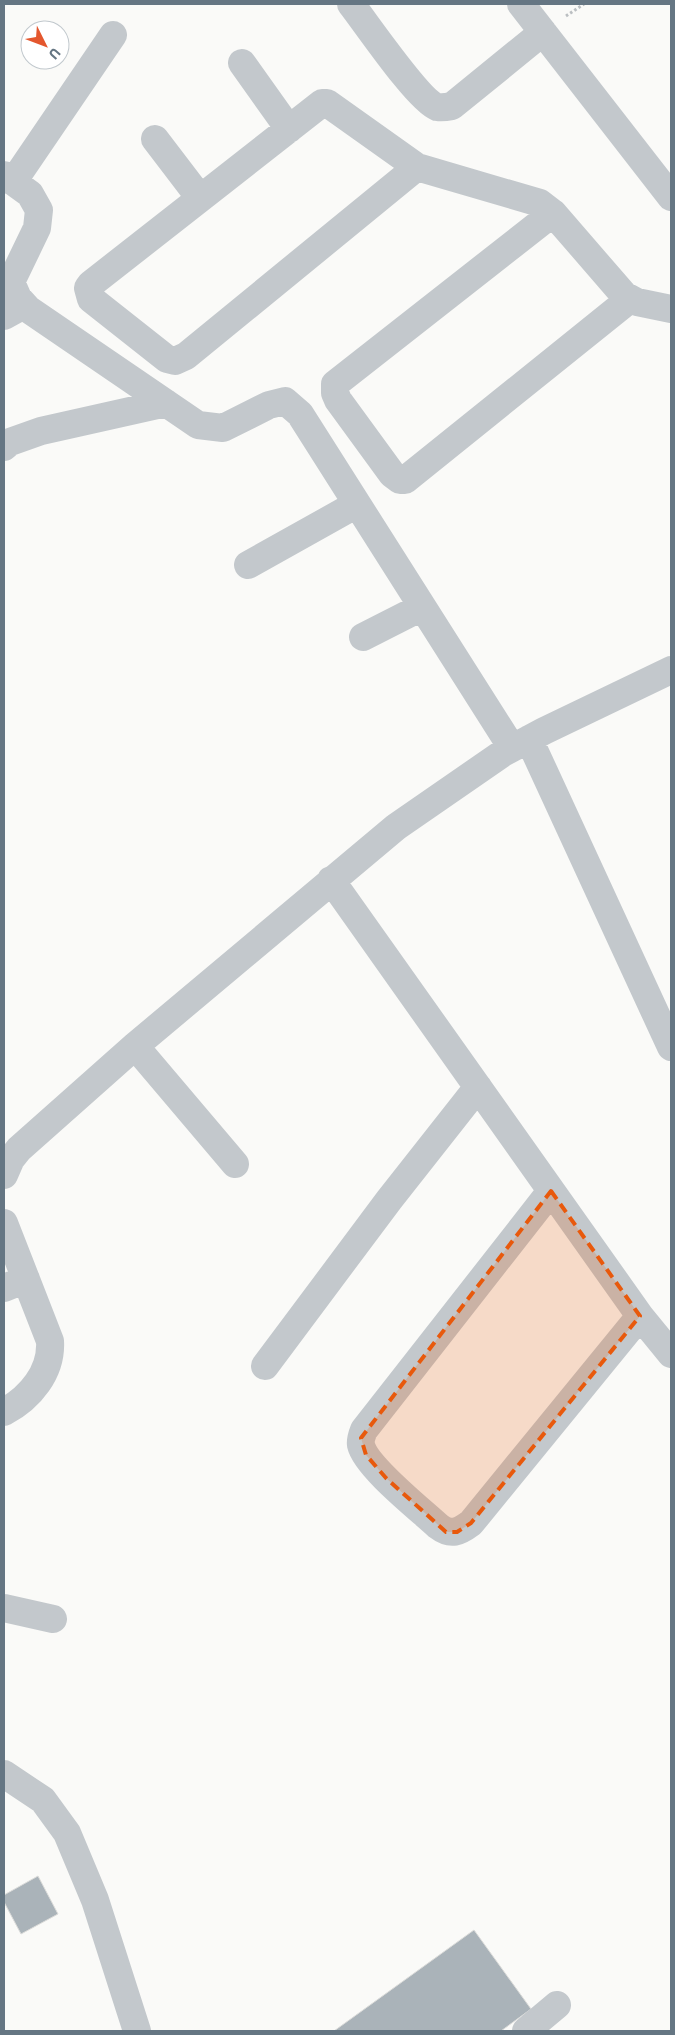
<svg xmlns="http://www.w3.org/2000/svg" width="675" height="2035" font-family="'IBM Plex Sans',sans-serif">
<style>
.building{fill:#aab3b9;stroke:#dcdcda}
.lines{fill:none;stroke-linecap:round;stroke-linejoin:round}
.path{stroke:#bbbfc2;stroke-width:3;stroke-dasharray:2.5 2.5;stroke-linecap:butt}
.minor{stroke:#c3c8cc;stroke-width:28}
.marked{fill:#e8590c;fill-opacity:0.2;stroke:#e8590c;stroke-width:4;stroke-dasharray:10 6;stroke-linejoin:round}
</style>
<rect width="100%" height="100%" fill="#fafaf8"/>
<path class="building" d="M38,1876l20,38 -37,20 -17,-32v-7z
M474,1930l57,79 -30,22h-167z"/>
<g class="lines">
<path class="path" d="M566,16l18,-12"/>
<path class="minor" d="M351,4c15,19 67,96 86,103 6,1 10,0 15,-1l91,-74
M521,4l150,193
M242,63l47,66
M155,139l45,59
M417,167l-231,189 -11,5 -8,-2 -76,-60 -3,-11 3,-4 231,-181h5l90,64 123,36 13,10 71,82 13,7 34,7
M4,175l26,19 9,16 -2,18 -26,54 7,16 10,11 170,116 25,3 46,-23 16,-4 15,13 212,334
M13,182l100,-147
M553,213l-218,171v9l3,7 54,74 8,6h5l225,-181
M4,316l20,-11
M4,447l6,-5 31,-11 125,-28
M248,565l109,-61
M363,637l59,-30
M529,739l142,308
M331,880l309,436 31,38
M135,1046l100,118
M4,1175l7,-16 8,-10 116,-103 261,-219 107,-74 41,-22 127,-61
M551,1191l-187,239c-2,5 -4,10 -3,15 5,22 60,65 77,81 13,10 21,6 33,-3l169,-207
M4,1223l46,118c2,31 -20,57 -46,71
M4,1288l22,-9
M265,1366l124,-166 89,-113
M4,1608l49,11
M4,1774l39,26 24,33 28,67 42,131
M526,2031l31,-26"/>
</g>
<path class="marked" d="M551,1191l89,125 -169,207 -14,9h-11l-60,-54 -20,-23 -5,-17z"/>
<rect width="675" height="2035" fill="none" stroke="#657683" stroke-width="10"/>
<g transform="translate(45 45) rotate(132)"><circle r="24" fill="#ffffff" stroke="#c1c8cd"/>
<path d="M0-4L9 19L0 12L-9 19Z" fill="#e4572e"/>
<text y="-8" font-size="14" font-weight="bold" text-anchor="middle" fill="#657683">U</text>
</g>
</svg>
